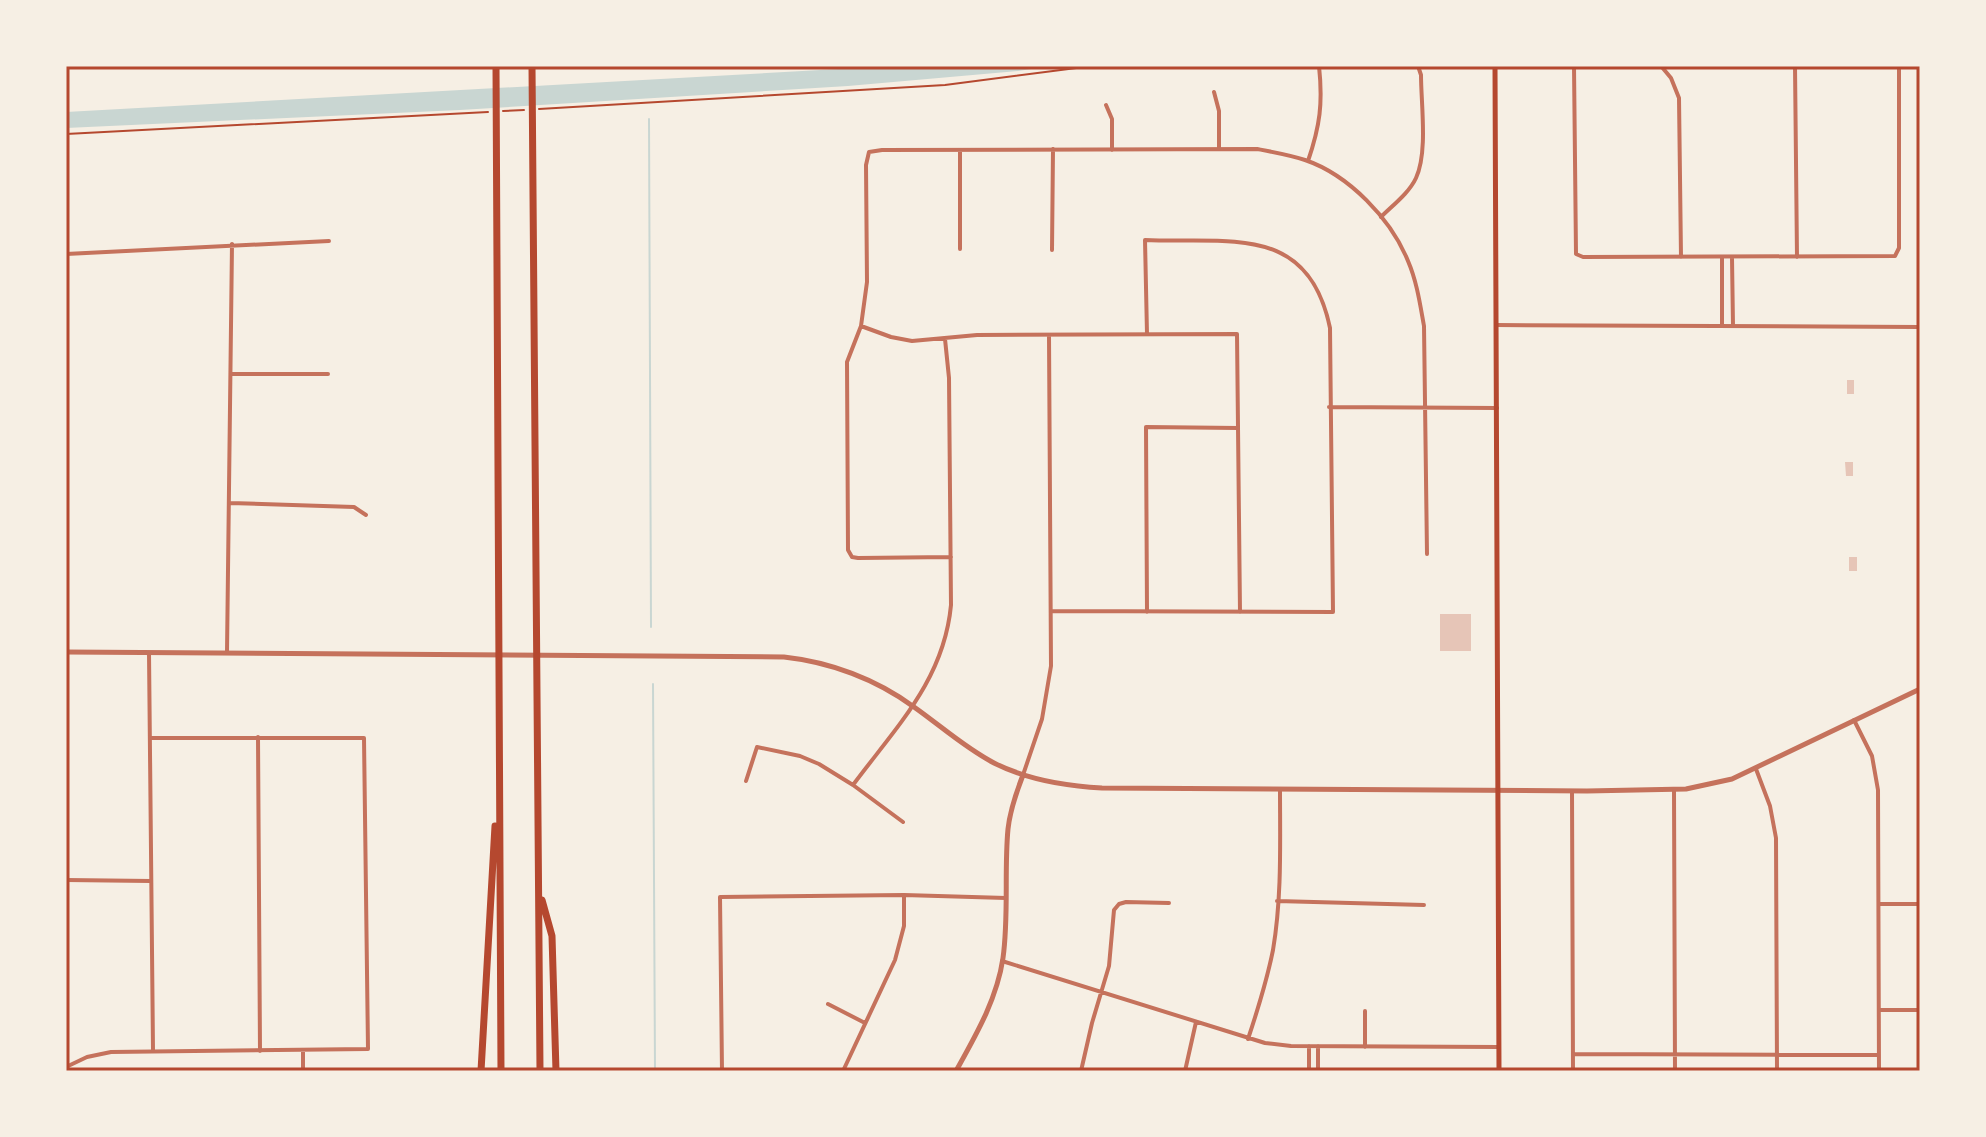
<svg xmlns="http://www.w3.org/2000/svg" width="1986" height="1137" font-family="'Exo 2',sans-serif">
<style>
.water{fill:#c9d6d2}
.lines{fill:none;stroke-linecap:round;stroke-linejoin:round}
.stream{stroke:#c9d6d2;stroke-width:2}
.building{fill:#e6c5b7}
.path{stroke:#b5482f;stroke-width:2}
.minor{stroke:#c5725c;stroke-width:4}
.tertiary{stroke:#c5725c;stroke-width:5}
.secondary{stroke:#b5482f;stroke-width:5}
.motorway{stroke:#b5482f;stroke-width:7}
.neatline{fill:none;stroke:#b5482f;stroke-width:3}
</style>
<rect width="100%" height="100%" fill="#f6efe4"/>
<path class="water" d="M892,66h159l-33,5 -170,15 -388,24 -394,18v-16z"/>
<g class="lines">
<path class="stream" d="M649,119l2,508
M653,684l2,387"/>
</g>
<path class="building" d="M1847,380h7v14h-7z
M1845,462h8v14h-7z
M1849,557h8v14h-8z
M1440,614h31v37h-31z"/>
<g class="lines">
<path class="path" d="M539,109l406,-24 147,-19
M503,111l21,-1
M66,134l422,-22"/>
<path class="minor" d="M1574,66l2,188 7,3 312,-1 4,-8v-182
M1661,66l10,12 8,20 2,159
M1795,66l2,191
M1214,92l5,19v38
M1106,105l6,14v31
M960,150v99
M1308,161c12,-35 15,-58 11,-95
M1381,217c12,-12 28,-24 35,-39 12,-26 5,-74 5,-103l-3,-9
M1052,250l1,-101
M66,254l263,-13
M1722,258v68
M1732,258l1,68
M1496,325l424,2
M861,326l30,11 21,4 65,-6 260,-1 3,278
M231,374h97
M1329,407l168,1
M230,503l124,4 12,8
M951,557l-93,1 -6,-1 -4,-7 -1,-188 14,-36 6,-44 -1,-117 3,-13 13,-2 375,-1c16,3 33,6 48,11 44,15 86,59 103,101 9,21 12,43 16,65l3,228
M1051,611l282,1 -3,-284c-22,-106 -102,-84 -185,-88l2,94
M1147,612l-1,-185 92,1
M227,652l5,-408
M149,653l4,397
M1854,720l18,36 6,34 1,281
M258,737l2,314
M1756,769l14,37 6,32 1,233
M1023,775l19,-56 9,-53 -2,-330
M746,781l11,-34 43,9 19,8 34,21 50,37
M853,785c43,-58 91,-105 98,-180l-2,-227 -4,-39
M1674,790l1,281
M1572,791l1,280
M66,880l85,1
M1277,901l147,4
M1879,904h41
M1002,961l263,82 26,3 208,1
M828,1004l37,19
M1879,1010h41
M1248,1039c10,-30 19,-59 25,-89 9,-53 7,-108 7,-161
M1309,1046v25
M1318,1046v25
M1365,1047v-36
M303,1051v20
M1573,1054l306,1
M66,1067l21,-10 24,-5 257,-3 -4,-311h-214
M722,1071l-2,-174 184,-2 102,3
M843,1071l52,-111 9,-34v-31
M1081,1071l11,-48 17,-57 5,-56 5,-6 7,-2 43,1
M1185,1071l11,-49"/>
<path class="tertiary" d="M66,652l718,5c46,5 92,22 130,50 27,19 51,41 80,56 34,17 71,23 108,25l485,3 99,-2 46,-10 188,-90
M956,1071c20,-36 41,-72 47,-113 6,-43 1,-87 5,-129 2,-19 8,-36 15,-54"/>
<path class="secondary" d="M1495,66l4,1005"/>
<path class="motorway" d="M496,66l5,1005
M532,66l8,1005
M542,900l10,36 4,135
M481,1071l14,-245"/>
</g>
<rect width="1986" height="1137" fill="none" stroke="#f6efe4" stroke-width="136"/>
<rect x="68" y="68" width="1850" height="1001" class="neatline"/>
</svg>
